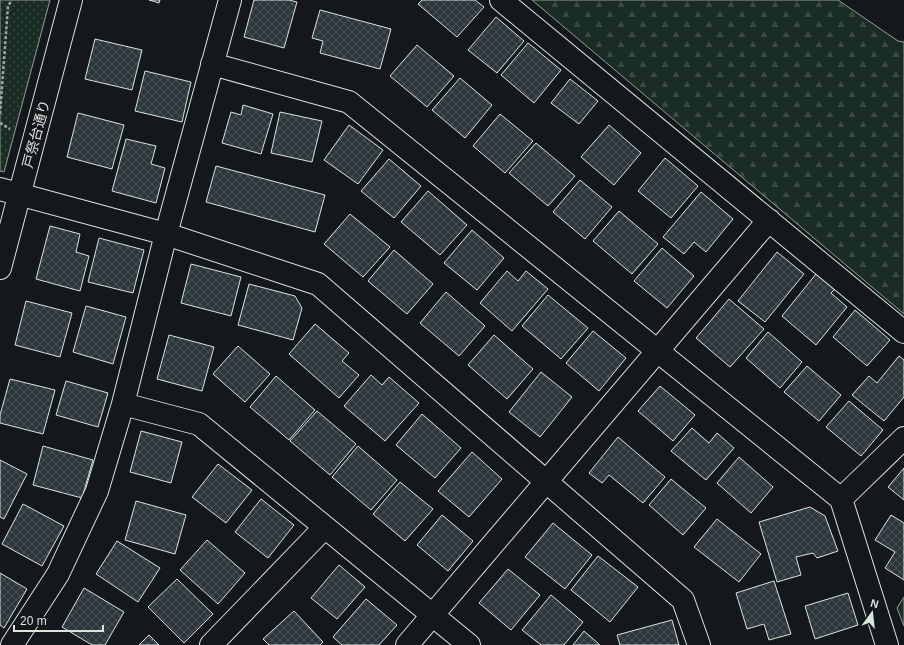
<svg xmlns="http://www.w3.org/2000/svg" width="904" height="645" font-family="Helvetica,'Noto Sans JP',sans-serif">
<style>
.grass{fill:url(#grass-dots);stroke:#939e99}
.forest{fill:url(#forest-firs);stroke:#939e99}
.building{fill:url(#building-cross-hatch);stroke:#d8e6dc}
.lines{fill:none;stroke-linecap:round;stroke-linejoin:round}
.minor-casing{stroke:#d8e6dc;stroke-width:24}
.path{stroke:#9da8a2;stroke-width:2.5;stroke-dasharray:3 2;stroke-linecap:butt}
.minor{stroke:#14181c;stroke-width:22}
.labels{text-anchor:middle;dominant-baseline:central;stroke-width:3;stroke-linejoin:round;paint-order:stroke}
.street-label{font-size:14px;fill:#d8e6dc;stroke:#14181c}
</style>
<defs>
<pattern id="grass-dots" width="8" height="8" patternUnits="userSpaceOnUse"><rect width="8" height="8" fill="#1a2d24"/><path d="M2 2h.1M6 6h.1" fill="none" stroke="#3b4b43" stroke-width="1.8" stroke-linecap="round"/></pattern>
<pattern id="forest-firs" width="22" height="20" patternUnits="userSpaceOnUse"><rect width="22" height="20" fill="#1a2d24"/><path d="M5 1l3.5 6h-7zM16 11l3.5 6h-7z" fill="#3b4b43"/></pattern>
<pattern id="building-cross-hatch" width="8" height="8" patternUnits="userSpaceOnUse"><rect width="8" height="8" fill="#2c363c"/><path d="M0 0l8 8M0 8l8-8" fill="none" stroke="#4a5358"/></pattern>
</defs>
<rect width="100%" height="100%" fill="#14181c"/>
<path class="grass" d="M0,0h50l-46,172 -4,-1z"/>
<path class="forest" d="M532,0h306l60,41 6,1v272z
M904,597v29l-7,-18z"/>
<path class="building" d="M149,0h11l-1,3z
M254,0h35l8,2 -13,46 -40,-11z
M422,0h53l9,7 -27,30 -39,-33z
M320,10l71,19 -11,40 -60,-16 3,-12 -11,-3z
M496,17l28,24 -27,32 -29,-23z
M95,39l47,11 -10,40 -47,-11z
M528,43l33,27 -27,33 -33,-28z
M417,45l37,31 -27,31 -37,-31z
M145,71l46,11 -9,40 -47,-11z
M460,78l32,27 -27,33 -33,-28z
M570,79l28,22 -19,23 -28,-21z
M243,105l30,9 -12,40 -39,-11 9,-31 10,3z
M280,112l42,9 -10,41 -41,-9z
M78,113l46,12 -12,44 -45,-12z
M500,114l33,27 -28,32 -32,-27z
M349,125l34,25 -25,34 -34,-24z
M609,125l32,28 -27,32 -33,-28z
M126,139l30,7 -5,18 14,4 -9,35 -44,-12z
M536,143l39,33 -27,30 -39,-33z
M665,158l33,28 -27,32 -33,-27z
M389,159l32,27 -27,32 -33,-27z
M216,166l109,29 -10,37 -109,-30z
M580,180l32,27 -27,32 -32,-27z
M428,191l39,34 -27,30 -39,-33z
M701,192l32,27 -27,33 -12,-10 -10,12 -21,-17z
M619,211l39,33 -26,30 -39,-33z
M350,214l40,33 -27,30 -39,-33z
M50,226l30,8 -4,18 13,4 -9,35 -44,-12z
M472,230l32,28 -27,32 -33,-27z
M99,238l45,12 -11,43 -45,-11z
M662,248l32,28 -27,32 -33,-27z
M394,250l39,34 -26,30 -39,-33z
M777,252l27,22 -39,48 -27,-21z
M191,264l50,13 -10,39 -50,-13z
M507,271l11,10 8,-10 22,18 -36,42 -32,-28z
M816,274l19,15 -4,4 16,14 -31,38 -34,-29z
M249,284l46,12 7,12 -9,32 -55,-15z
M446,292l39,34 -26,30 -39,-33z
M548,295l40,33 -27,31 -39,-33z
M729,299l35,30 -34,38 -34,-29z
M26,301l46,12 -12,44 -45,-12z
M86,306l40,11 -13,47 -40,-12z
M855,310l35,30 -23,26 -34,-29z
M315,324l34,29 -7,8 17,14 -20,23 -50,-44z
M593,331l33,27 -27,33 -33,-28z
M768,332l34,30 -22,26 -34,-30z
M169,335l45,12 -12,44 -45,-12z
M494,335l39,34 -26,30 -39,-34z
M238,346l32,28 -25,28 -32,-28z
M899,356l5,4v37l-20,24 -32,-26 17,-19 8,7z
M807,366l34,29 -22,26 -35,-29z
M541,372l31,25 -32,40 -31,-25z
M371,375l11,10 7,-8 30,26 -34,38 -41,-35z
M276,376l39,34 -26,30 -39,-33z
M10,379l45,11 -12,44 -43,-11v-8z
M66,381l42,12 -10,34 -42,-12z
M660,386l35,29 -22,26 -35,-30z
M849,401l34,29 -22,26 -35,-29z
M317,411l39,33 -26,31 -40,-34z
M422,414l39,34 -26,30 -39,-33z
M692,428l17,15 8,-10 17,15 -28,32 -35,-29z
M141,431l41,11 -11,41 -41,-11z
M618,437l47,40 -22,26 -34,-28 -7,8 -13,-10z
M43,446l50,14 -11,38 -49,-13z
M358,446l39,34 -26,30 -39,-33z
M472,452l30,27 -33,38 -31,-26z
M739,457l34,30 -22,26 -34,-30z
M0,460l27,14 -23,45 -4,-2z
M218,464l34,26 -26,33 -34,-26z
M904,468v32l-16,-13z
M671,479l35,29 -23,27 -34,-30z
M400,482l33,27 -28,32 -32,-27z
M261,499l33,26 -26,33 -33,-26z
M136,501l50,14 -11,39 -50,-14z
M23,504l41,22 -22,40 -40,-22z
M810,507l15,9 13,35 -21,7 -4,-5 -17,4 5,18 -24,7 -18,-60z
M442,515l31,26 -25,30 -31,-26z
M891,515l13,8v57l-19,-12 10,-16 -20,-12z
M717,519l44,35 -22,28 -45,-35z
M553,523l39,32 -27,34 -40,-32z
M207,540l38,33 -27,31 -38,-34z
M117,541l43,27 -22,34 -42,-28z
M598,556l40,31 -28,35 -39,-32z
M339,565l26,22 -28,32 -26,-21z
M508,569l32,26 -29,35 -32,-27z
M0,573l27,16 -23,39 -4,-3z
M177,579l36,35 -29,29 -36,-36z
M774,581l17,53 -22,6 -5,-16 -17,5 -11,-36z
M84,588l40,24 -19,33h-13l-30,-18z
M848,593l10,32 -43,14 -10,-33z
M551,595l32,27 -19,23h-23l-19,-15z
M366,599l31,26 -18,20h-37l-9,-8z
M294,611l29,31 -3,3h-51l-6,-6z
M672,620l7,25h-59l-3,-10z
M584,631l16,14h-27z
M149,635l10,10h-20z"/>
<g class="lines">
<g class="minor-casing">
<path id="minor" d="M501,0l403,332
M212,64l137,38 492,397 46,146
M0,189l166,45 152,50 365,316 16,45
M0,268l71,-268
M123,404l76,20 270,221
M841,499l63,-61
M12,645l46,-71 39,-83 26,-87 43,-170 64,-234
M211,645l113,-117
M407,645l362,-425"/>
</g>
<path class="path" d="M0,114l8,-108 4,-6
M0,123l10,6"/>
<use href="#minor" class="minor"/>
</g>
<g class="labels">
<g class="street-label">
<text transform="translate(36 134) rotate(-75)">戸祭台通り</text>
</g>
</g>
<g transform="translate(872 613) rotate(15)" stroke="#14181c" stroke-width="3" paint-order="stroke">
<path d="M0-3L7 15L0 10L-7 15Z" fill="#d8e6dc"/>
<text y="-6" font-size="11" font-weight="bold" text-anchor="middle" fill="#d8e6dc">N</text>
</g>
<path d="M14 625v6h89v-6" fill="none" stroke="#d8e6dc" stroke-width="2"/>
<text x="20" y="625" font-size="12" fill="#d8e6dc" stroke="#14181c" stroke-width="3" paint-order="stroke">20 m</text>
</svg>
